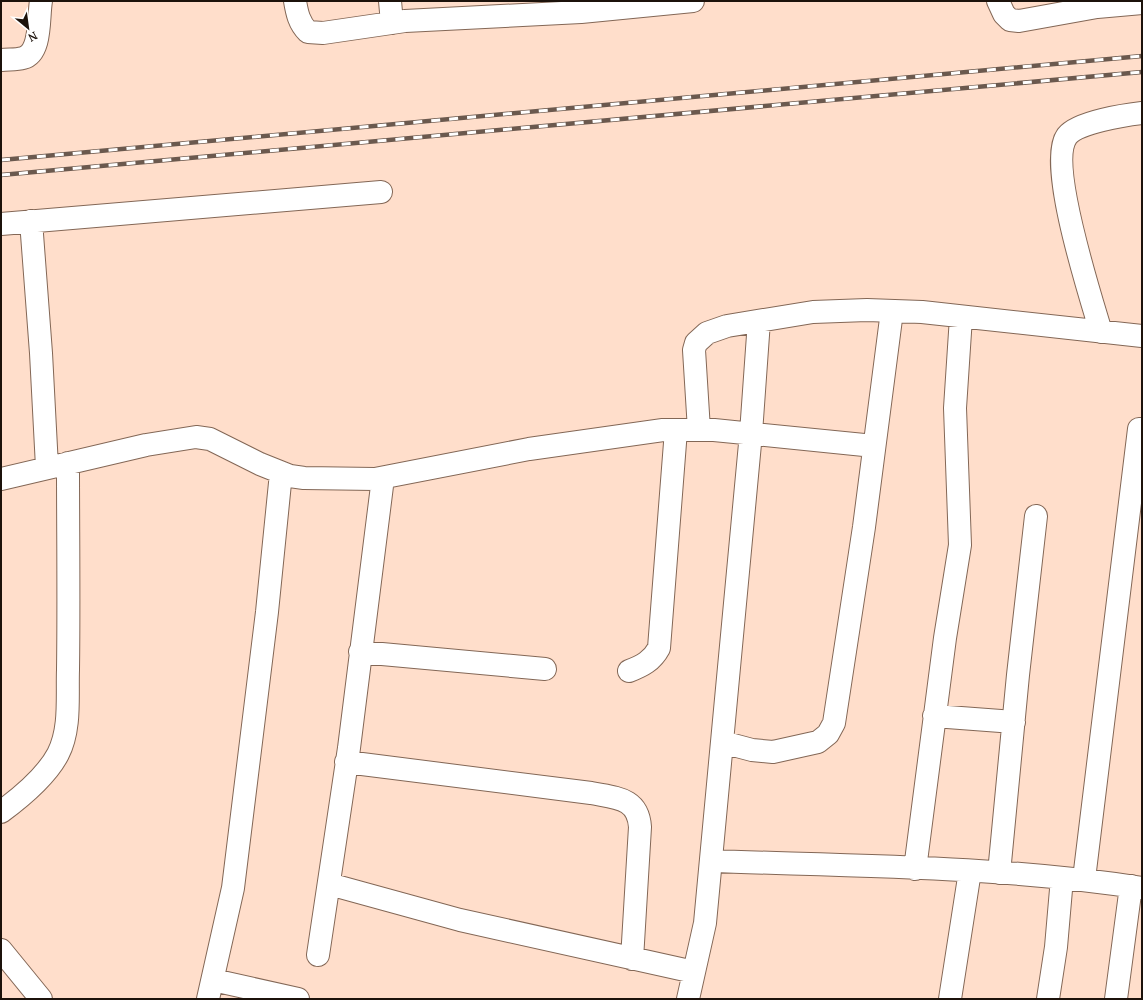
<svg xmlns="http://www.w3.org/2000/svg" width="1143" height="1000" font-family="'PT Serif',serif">
<style>
.lines{fill:none;stroke-linecap:round;stroke-linejoin:round}
.minor-casing{stroke:#836756;stroke-width:24}
.minor{stroke:#fff;stroke-width:22}
.rail-casing{stroke:#6b594e;stroke-width:4.5}
.rail{stroke:#fff;stroke-width:3;stroke-dasharray:9;stroke-linecap:butt}
</style>
<rect width="100%" height="100%" fill="#ffdecb"/>
<g class="lines">
<g class="minor-casing">
<path id="minor" d="M295,1c2,12 4,22 13,31l15,1 82,-12 176,-9 112,-11
M390,1l2,22
M998,1l6,13 6,6 9,1 78,-14 45,-4
M1,60c7,-1 15,0 22,-2 19,-5 15,-41 18,-57
M31,221l10,132 6,114
M1,224l380,-32
M1101,332c-10,-34 -54,-169 -34,-196 11,-14 58,-21 75,-23
M699,430l-5,-80 2,-7 11,-10 20,-7 86,-14 54,-2 55,2 220,24
M1,479l145,-34 50,-8 14,2 50,25 30,12 14,2 71,1 154,-30 134,-19h51l160,16
M360,652l185,17
M629,671c13,-5 23,-10 30,-23l17,-218
M934,716l80,6
M722,742l30,8 21,2 45,-10 10,-8 6,-11 30,-196 28,-216
M346,762l245,31c24,5 47,4 49,34l-8,132
M1,812c19,-14 46,-37 57,-58 13,-25 9,-58 10,-84 1,-69 0,-138 0,-207
M711,861c143,5 289,5 431,27
M915,869l30,-231 15,-93 -5,-137 6,-91
M999,873l19,-198 18,-159
M1084,879l55,-450
M329,884l131,36 234,52
M1,950l40,49
M318,955l31,-207 34,-270
M213,980l85,19
M208,999l25,-111 34,-276 14,-139
M688,999l17,-76 46,-490 8,-112
M950,999l20,-128
M1048,999l8,-52 6,-69
M1116,999l15,-113"/>
</g>
<use href="#minor" class="minor"/>
<g class="rail-casing">
<path id="rail" d="M1,160l1141,-104
M1,175l1141,-103"/>
</g>
<use href="#rail" class="rail"/>
</g>
<rect width="1143" height="1000" fill="none" stroke="#1c120b" stroke-width="4"/>
<g transform="translate(28 28) rotate(151)" stroke="#ffffff" stroke-width="3" paint-order="stroke">
<path d="M0-3L7 15L0 10L-7 15Z" fill="#1c120b"/>
<text y="-6" font-size="11" font-weight="bold" text-anchor="middle" fill="#1c120b">N</text>
</g>
</svg>
